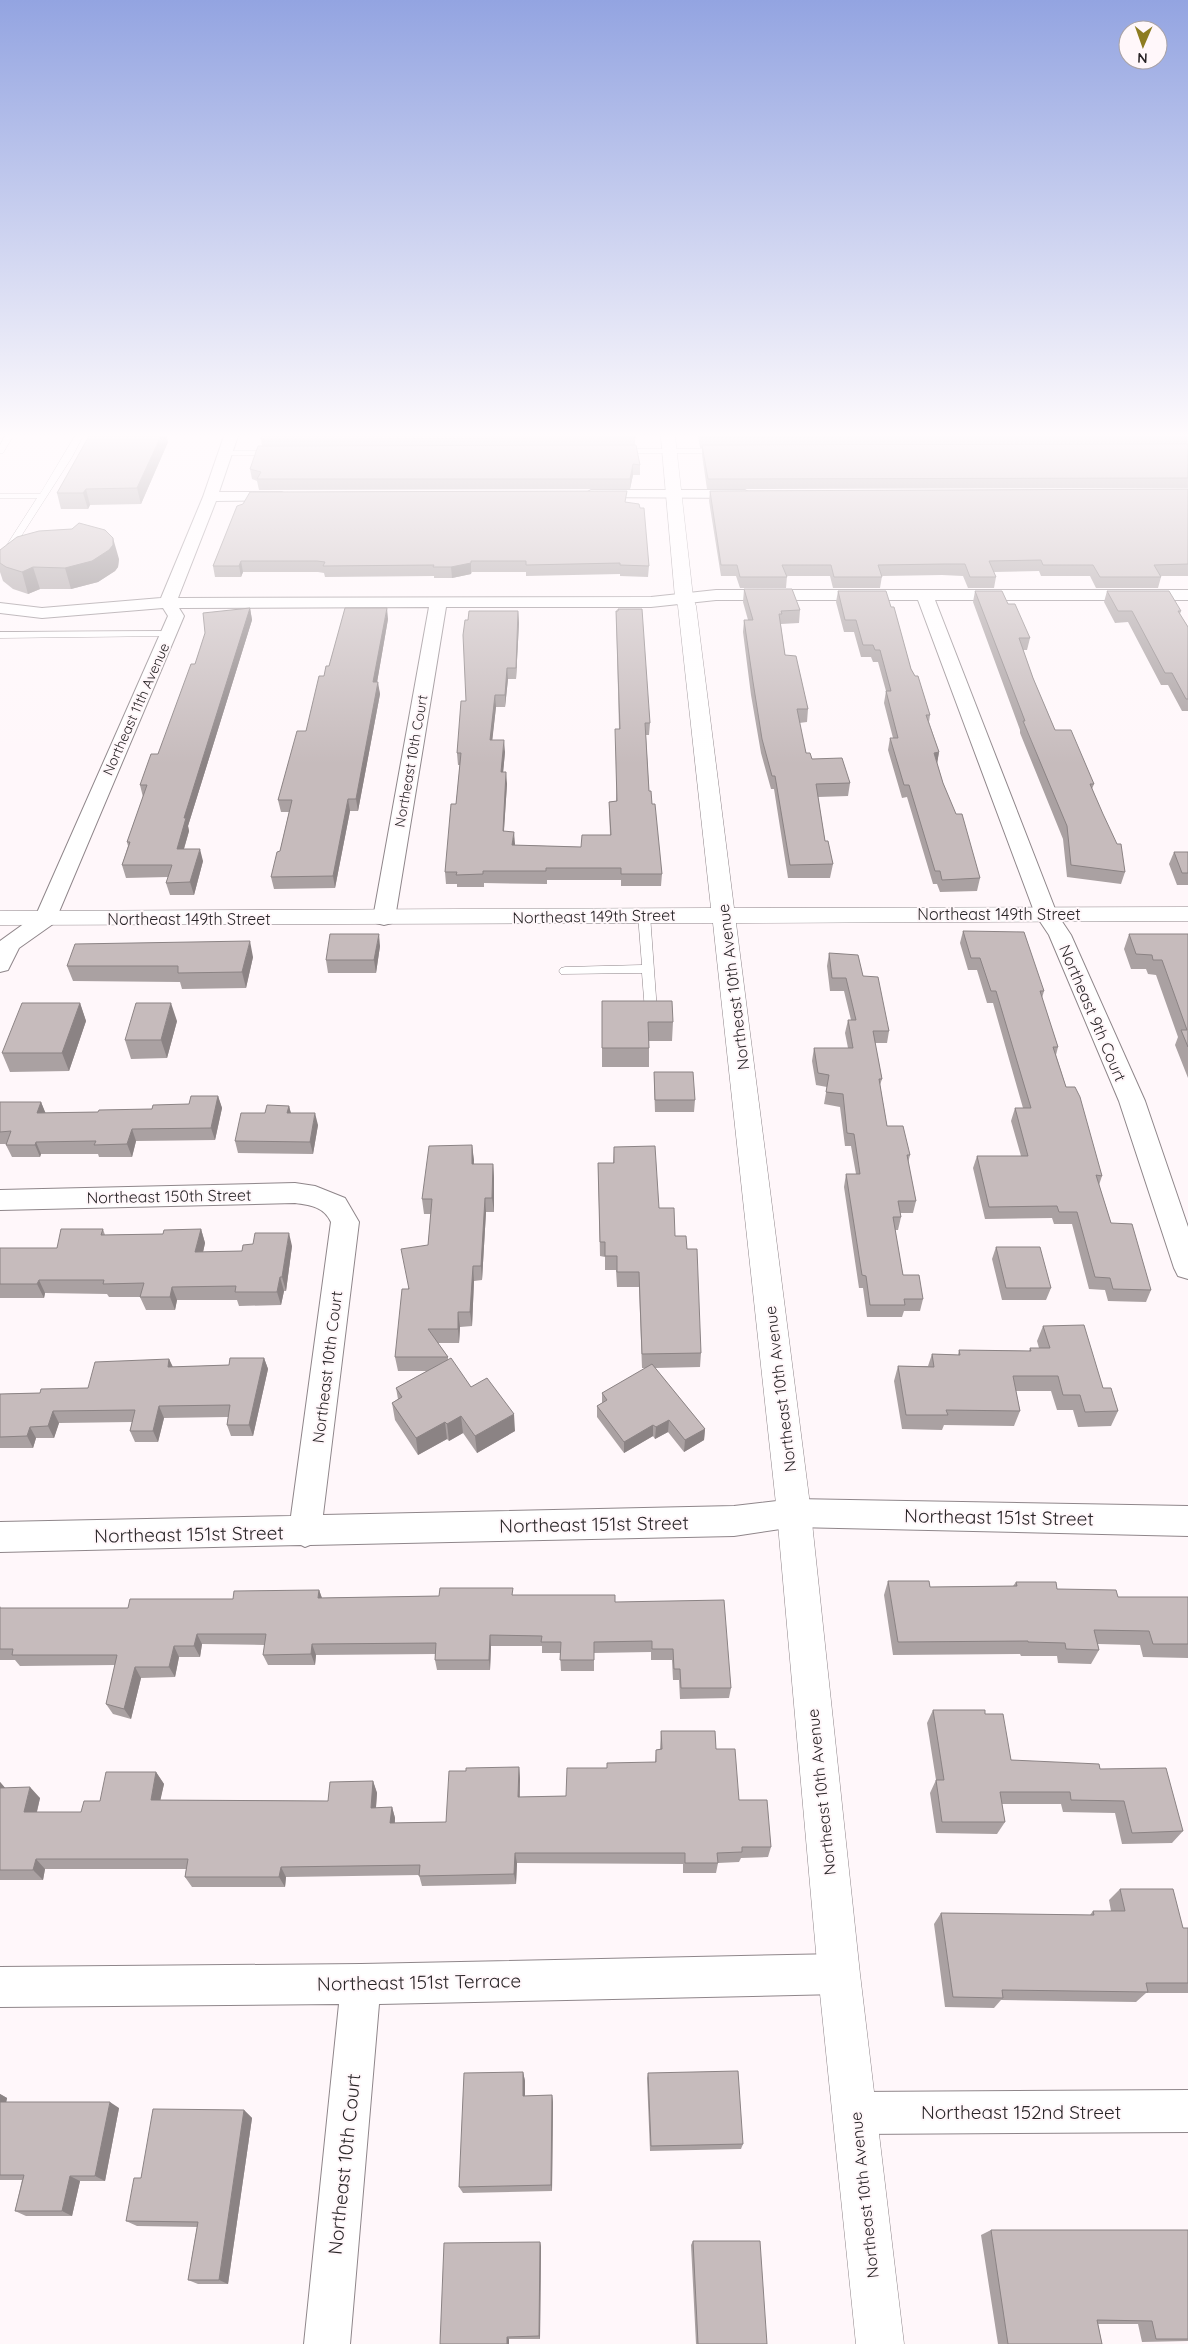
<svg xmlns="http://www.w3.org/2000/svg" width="1188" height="2344" font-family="Quicksand,sans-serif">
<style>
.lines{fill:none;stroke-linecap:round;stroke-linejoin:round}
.lane-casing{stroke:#8f868a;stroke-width:1}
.street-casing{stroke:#8f868a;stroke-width:2}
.secondary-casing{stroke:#8f868a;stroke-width:1}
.lane{fill:#fff;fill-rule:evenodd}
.street{fill:#fff;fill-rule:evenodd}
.secondary{fill:#fff;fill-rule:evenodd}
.wall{fill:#aaa1a2}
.shaded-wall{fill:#8b8384}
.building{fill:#c6bbbc;stroke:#8b8384}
.labels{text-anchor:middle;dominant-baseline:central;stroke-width:4;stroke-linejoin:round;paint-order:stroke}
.far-street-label{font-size:14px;fill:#292527;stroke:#fff7fa}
.street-label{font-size:16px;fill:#292527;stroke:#fff7fa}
.near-street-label{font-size:19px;fill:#292527;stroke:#fff7fa}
</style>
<rect width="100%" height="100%" fill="#fff7fa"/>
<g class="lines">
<g class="lane-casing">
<path id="lane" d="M5,436h8l-10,17h-3v-8z
M75,436h8l-11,21 -63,98h-9v-4h3l34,-53h-37v-4h40z
M616,449h104l4,2 -4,2h-101l-4,-2z
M222,451h50l4,2 -4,2h-47l-4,-2z
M172,631v4l-3,1 -169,2v-6z
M644,911l6,4 7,96 -2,3h-8l-2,-3 -3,-38 -81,1 -2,-3 2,-3 4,-1 77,-2 -4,-50z"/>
</g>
<g class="street-casing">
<path id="street" d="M224,436h14l-19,56h63l7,4 -7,4 -66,1 -38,97 473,-1 65,-7h472v10h-253l122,314 14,21 74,166 43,126v52l-10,-3 -4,-8 -55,-167 -70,-166 -14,-21 -117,-314h-202l-65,7h-205l-51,311 -3,5 -8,2 -8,-2 -3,-5 56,-311 -250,1 5,8 -128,303 -3,5 -34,24 -11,22 -8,2v-31l36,-26 132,-299 -5,-8 -121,10 -42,-5v-10l42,5 119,-10 42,-101z
M591,490h154l7,4 -7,4 -159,-1 -2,-3z
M295,1183l20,3 30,12 14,24 -36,293 411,-9 60,-7 394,7v30l-394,-9 -60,9 -424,9 -5,2 -4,-2 -301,7v-30l291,-6 40,-294c-7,-15 -20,-17 -36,-19l-295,7v-20z
M839,1954l14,6 6,14 -6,14 -14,6 -460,10 -29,340h-46l35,-340 -339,3v-40l361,-3z
M1188,2090v42l-333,2 -15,-6 -6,-15 6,-15 15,-6z"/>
</g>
<g class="secondary-casing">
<path id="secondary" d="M661,436h14l18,161 3,9 38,302 454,-1v14l-452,2 75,590 49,461 44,370h-48l-38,-370 -41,-461 -64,-590 -713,2v-14l711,-3 -33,-302 -3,-9z"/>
</g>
<use href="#lane" class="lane"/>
<use href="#street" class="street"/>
<use href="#secondary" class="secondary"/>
</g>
<path class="wall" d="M698,436h490v52l-481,1 -5,-34v-7h-2z
M635,438v7l5,20v10h-7l-3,14 -371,1 -2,-9 -5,-2 -2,-10 12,-23 -1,-7z
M168,442l-27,62 -51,1 -2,4h-27l-4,-16z
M1188,489v87h-28l1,1 -3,11h-62l-6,-12h-49l-2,-5 -45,1 2,5 -2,11h-26l-5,-12 -21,-1 -60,1 -2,12h-47l-3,-12h-43l-1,12h-46l-4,-12h-15l-12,-75 1,-10z
M627,502l22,64 -1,11 -28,-1v-2l-94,2v-4h-54l-1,2 -19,4h-18v-2l-109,1 -1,-4 -6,-1h-75l-2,5h-26l-2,-11 24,-60z
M0,550l119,9 -1,8 -3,4 -17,11 -27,7h-31l-12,5 -15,-5 -10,-8 -3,-9z
M744,589l56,21 -1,13 -18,1v2l4,29 23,54 -1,13 -8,1 7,30 6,6 38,24 -2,13 -30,1 7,44 8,23 -3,14h-42l-14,-89h-3l-10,-36 -10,-58 -8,-63 1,-12h4l-5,-18z
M838,591l73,78 19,46 -1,7 10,30 -2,11 6,20 37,95 -3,13 -37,1 -3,-8h-4l-26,-87 -5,1 -14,-48 2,-12h3l-9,-35 2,-12 -8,-29h-5l-2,-5h-10l-7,-25h-10l-8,-30z
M975,591l33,13 22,34 -3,12h-4l10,28 22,52 39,54 -2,5 33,83 -4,12 -54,-7 -4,-38 -43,-106v-3l-47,-128z
M1107,591l74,20 -1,3 8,13v84h-6l-14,-26h-7l-33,-63 -13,1 -11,-21z
M250,608l2,12 -64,206 1,5 -5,18 19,12 -9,34h-24l-4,-12 2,-6 -42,1 -4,-13 6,-19 -1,-4 16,-45 -3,-12 18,-31 37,-90z
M518,611l1,12 -3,56h-8l-3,28h-9l-4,33 13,12 -2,20 4,12 -3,47 11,13 -1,1 67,2 29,-12 -1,-33 7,-1 3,-72 -3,-118 34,112 -1,12h-3l3,56 3,13 10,70 -1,12h-40v-6h-74v4l-63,-1v4h-27v-3h-11l-1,-12 11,-68 4,-39h-2l-1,-12 9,-52 2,-81z
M388,619l-11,63 3,12 -22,117h-8l-15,77 -61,1 -3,-12 9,-26 9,-39h-8l-3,-12 28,-69 23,-65z
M1174,852h14v33h-11l-8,-21z
M963,931l81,60 -2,7 16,49 -2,8 10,32 36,89 -3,9 12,38 40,67 -5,12 -38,-1 -3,-11 -16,-1 -17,-65h-18l-2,-6 -67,1 -12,-51 4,-12h44l-10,-35 4,-13h8l-30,-105h-6l-10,-33h-9l-8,-27z
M1129,934h59v144l-13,-33 3,-8 -22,-62 -8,-1 -2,-5h-15l-7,-20z
M380,946l-4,27h-48l-2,-13z
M829,953l34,23 26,55 -2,12h-12l7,36 -2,6 7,41 23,29 -2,8 8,38 -3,12h-13l1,4 -3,13h-3l8,45 20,24 -3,12h-16l-2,6h-35l-4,-29h-4l-15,-101 2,-13h10l-5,-28h-6l-5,-39 -16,-3 3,-17 -11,-2 -4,-24 2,-13h34l-3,-15 3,-13h3l-7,-29h-14l-3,-25z
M253,957l-7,31 -64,1 -2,-7 -107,-1 -6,-15z
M602,1001l71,21 -1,19h-23v26h-47z
M80,1003l6,18 -17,50 -59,1 -8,-19z
M177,1021l-10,37 -36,1 -6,-19z
M654,1072l41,28 -1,12h-39l-1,-28z
M218,1096l4,12 -7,32 -79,1 -4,16h-33l-1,-3h-57l-1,3h-28l-6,-12v-1h-6v-42h41l4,11 53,-1 54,-3 37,-5z
M289,1106l2,7 27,12 -5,29 -75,-1 -3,-12 30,-28z
M472,1145l2,19h19l1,14v34h-8l-4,68 -8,1 -2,45 -12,1 -1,16h-21l10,14v3l23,27 44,44 -38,22 -14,-20 -14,8 -2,-2 -29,16 -23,-35 -3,-17 6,-4 -2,-11 31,-17h-29l-3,-14 13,-68 20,-44 3,-31h-7l-2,-15z
M614,1147l45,61 16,28 12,13 14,104 -1,14 -45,1 50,61 -1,11 -20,12 -16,-20 -13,7 -2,-3 -29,17 -27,-36v-11l5,-3v-10l44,-25h-4l-3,-81h-22l-1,-17h-11v-13l-5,-1 -2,-93h15z
M103,1229l2,6 58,-1 38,-5 4,14 -2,9 39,-1 50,-5 -6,45h-2l-3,14 -42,1 -2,-6h-60l-2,10h-29l-6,-13h-31l-2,-3 -62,-1 -1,5h-44v-50h57z
M996,1247l55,41 -5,12h-44l-10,-41z
M1043,1326l60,62 15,23 -7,15 -33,1 -5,-17h-16l-6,-19h-35l4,20 -6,15 -70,-1 -2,5 -40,-1 -8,-48 4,-15h30l4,-12 26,1 1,-5 70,1 1,-3h9l-2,-7z
M264,1358l4,11 -15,67h-22l-4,-11 1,-8 -64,1 -6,24h-23l-5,-11 2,-9 -73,1 -5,15h-18l-3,10h-33v-54l40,-1 48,-5 81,-29 4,8 56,-2z
M888,1581l42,6 83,-1 3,-4 41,7 61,8h70v61l-45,-1 -3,-12 -42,-1 1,6 -8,14 -33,-1 -1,-7h-36l-1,-2 -127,1 -9,-60z
M319,1590l3,8 191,-3 102,7 116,86 -2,10 -49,1 -1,-19h-6l-1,-20h-21v-8l-57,1v18h-33l-1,-18h-18v-7h-51l-1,24h-53l-2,-10v-6l-119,1 -1,10h-47l-5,-10 2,-10 -63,-1 -2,13h-21l-4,20 -34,1 -10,41 -18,-5 -7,-10 9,-39 -95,1 -5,-6h-15v-54l1,2h127l105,-9z
M933,1710l52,4 26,46 89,9 83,62 -11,12 -50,1 -7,-31 -52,-1 -2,-8h-59l3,18 -8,12 -61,-1 -6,-40 6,-13 -9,-57z
M661,1731l55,18 23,51 32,47 -3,10 -27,1 -2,4 -21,1 -2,10h-33v-9l-166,-1 -1,21 -94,2 -3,-11 -133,2 -1,10h-93l-7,-10 1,-8h-141l-2,11h-43v-98l5,6 35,10 -3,14h44l19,-11 56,-29 8,12 -4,16 168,1 45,-20 4,12 -1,15 16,-1 3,11v5l51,-1 20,-51 53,-4 1,12v18l46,-1 41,-28 48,-6 1,-12 4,-1z
M1120,1889l63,39h5v65h-42l-10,9 -135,-2 -7,8 -49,-1 -11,-83 7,-11 149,2 3,-4h18l-2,-11z
M523,2072l2,9v15l27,-1 1,8 -1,88 -89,2 -4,-6z
M648,2073l95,71 -2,5 -91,2 -3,-73z
M0,2094l7,4 -1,4 113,6 -14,73h-25l-8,35h-46l-11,-5 7,-31h-22z
M244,2110l8,8 -24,166h-30l-10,-4 9,-53 -60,-1 -11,-5 15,-43z
M991,2230h197v111l-46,1 -4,-18h-40l4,20h-104l-17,-109z
M693,2241l74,103h-71l-5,-99z
M540,2242l1,5 -1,92h-31v5h-69z"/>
<path class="shaded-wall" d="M161,436h6l1,6 -27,62 -4,-16z
M633,464v11l-3,14v-10z
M86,489l4,16 -2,4 -5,-16z
M113,538l6,21 -1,8 -3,4 -17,11 -27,7 -6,-21z
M241,561l2,11 -2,5 -2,-11z
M471,561v13l-19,4 -1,-11z
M33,567l7,22 -12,5 -6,-22z
M250,608l2,12 -64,206 1,5 -9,31 -3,-13 7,-31z
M387,608l1,11 -13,75 -2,-12z
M518,611l1,12 -3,56v-11z
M507,668l1,11 -3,28v-12z
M378,682l2,12 -22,117 -2,-12z
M495,695l1,12 -5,45 -1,-12z
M504,740l1,12 -3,32 -1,-12z
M939,752l-2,12 -3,-11z
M506,772l1,12 -4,59v-12z
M348,799l2,12 -15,77 -2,-12z
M514,832l1,12 -3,14v-13z
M200,849l3,12 -9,34 -4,-13z
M379,934l1,12 -4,27 -2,-13z
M250,941l3,16 -7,31 -4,-16z
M80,1003l6,18 -17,50 -7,-18z
M171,1003l6,18 -10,37 -6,-18z
M218,1096l4,12 -7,32 -4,-12z
M41,1102l5,12 -9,-1z
M289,1106l3,12 -5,-5z
M315,1113l3,12 -5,29 -3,-12z
M132,1129l4,12 -4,16 -5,-13z
M36,1142l5,12 -1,3 -5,-12z
M472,1145l2,15 -1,19 -1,-15z
M493,1164l1,14v34l-2,-14z
M485,1198l1,14 -4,68 -1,-14z
M201,1229l4,14 -5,23 -5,-14z
M289,1233l3,13 -6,45 -4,-14z
M473,1266l1,15 -2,45 -2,-14z
M280,1277l4,14 -3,14 -4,-13z
M39,1280l6,13 -1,5 -7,-14z
M172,1287l5,13 -2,10 -5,-13z
M458,1312l2,15 -1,16 -1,-14z
M264,1358l4,11 -15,67 -4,-11z
M169,1359l5,11 -6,-3z
M159,1406l5,12 -6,24 -5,-11z
M53,1411l6,12 -5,15 -6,-12z
M514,1414l1,17 -38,22 -2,-17z
M461,1416l2,17 -14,8 -2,-17z
M669,1420l-1,12 -13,7 1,-12z
M445,1422l2,17 -29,16 -2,-17z
M653,1425v11l-29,17v-11z
M30,1427l6,11 -3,10 -6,-12z
M705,1429l-1,11 -20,12 1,-12z
M319,1590l4,11 -5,-3z
M197,1634l5,10 -2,13 -6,-11z
M490,1635l1,11 -1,24 -1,-10z
M312,1644l4,11 -1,10 -4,-11z
M174,1646l5,11 -4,20 -6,-10z
M135,1667l6,11 -10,41 -7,-10z
M519,1767l1,12 -1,29 -1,-11z
M156,1772l8,12 -6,27 -7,-11z
M373,1781l4,12 -2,26 -4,-11z
M0,1782l7,8 -7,4z
M30,1787l10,11 -6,25 -10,-11z
M392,1807l3,11 -1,16 -4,-11z
M515,1853l2,10 -1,21 -2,-10z
M36,1859l9,10 -2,11 -10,-10z
M281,1867l5,10 -1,10 -6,-10z
M523,2072l2,9v23l-2,-8z
M0,2094l7,4 -2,11 -5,-3z
M552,2095l1,8 -1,88 -1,-6z
M110,2102l9,6 -14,73 -10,-5z
M244,2110l8,8 -24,166 -9,-4z
M70,2176l10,5 -8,35 -10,-5z
M540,2242l1,5 -1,92 -1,-3z
M507,2337l2,2v5h-2z"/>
<path class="building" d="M89,436h72l-24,52 -51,1 -3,4h-26z
M262,436h373v2l-374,1z
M701,436h455l-455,1z
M1188,444v34l-480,1 -6,-34z
M636,445l4,20 -7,-1 -3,15h-373l4,-7 -11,-3 8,-23z
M1188,489v75l-34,1 7,12h-61l-7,-12h-50l-2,-5 -52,1 7,16h-26l-5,-13h-21l-66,1 4,12h-48l-3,-12h-49l5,12h-47l-3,-12h-16l-11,-74z
M627,491l-2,11 14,2 1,4h4l5,58 -29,-1v-2l-94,2v-4h-55v2l-20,4h-18l1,-2 -111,1 2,-4 -8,-1h-76l-2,5h-26l24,-60 6,-2 7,-12z
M79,523l26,7 8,8v7l-4,5 -17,11 -27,7 -32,-1 -11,5 -16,-5 -6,-4v-13l17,-13 22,-6 33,-2z
M744,589h48l8,21 -19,1 1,3h-3l6,41 11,1 12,53h-11l9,44h4l2,6 30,-1 8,25 -34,1 9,57h3l5,23 -43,1 -15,-89h-3l-10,-37 -9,-57 -9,-62h9z
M838,591h48l5,16h3l17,62 4,7h3l12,39h-4l13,37 -5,1 9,30 13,31h6l18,64 -38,2 -2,-9h-5l-26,-86h-5l-14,-47h8l-12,-47h5l-11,-41h-5l-2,-5h-10l-7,-25h-11z
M975,591h27l6,13h7l15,34h-11l14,40 22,52h16l23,54h-4l13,30 14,30h4l4,28 -54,-7 -4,-39 -44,-105h2z
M1107,591h62l12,20h-3l10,16v72h-2l-14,-26h-7l-33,-62h-14z
M250,608l-66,210h2l-9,31h23l-10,33 -24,1 6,-18h-50l8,-23h-3l20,-57h-7l11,-31h7l33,-90h4l10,-31 -2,-20z
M345,608h42l-14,74h5l-22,117h-8l-15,77 -62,1 6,-25 3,-1 12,-51h-14l19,-69h9l13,-55h5l2,-10h3z
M618,609h24l8,114h-5l4,68h2l1,13h3l7,70h-41v-6h-75v3h-63v3l-27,1 1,-3h-12l6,-68h5l5,-51h-4l4,-52h5l-3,-66 2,-15h3l1,-9h49l-2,57h-9l-2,27h-10l-5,45h14l-3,32h5l-3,59 11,1 -2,13 69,2 1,-12h29l-2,-33 8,-1 -2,-72h5l-4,-118h2z
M1174,852h14v21h-6z
M963,931l61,1 20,59h-4l18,56h-5l13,40h9l5,10 22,79 -6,-1 15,48 21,1 19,66 -38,-1 -3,-11 -15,-1 -18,-65h-18l-2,-6 -68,1 -12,-51h51l-13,-48h16l-35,-117h-5l-11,-33h-9z
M330,934h49l-5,26h-48z
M1129,934h59v113l-7,-17h6l-25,-70h-9l-1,-5 -16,-1z
M250,941l-8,31 -64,1v-7h-111l8,-22z
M829,953l29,2 5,21 15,1 11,54h-16l9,48h-3l8,47h16l7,29h-3l9,46h-18l3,16h-8l10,58h16l4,24h-19l1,6h-35l-4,-29 -4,-1 -16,-101h14l-6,-40 -7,-1 -4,-39 -17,-2 3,-17 -11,-2 -4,-25h39l-5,-28h8l-10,-42h-14z
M602,1001h70l1,21h-25l1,26h-47z
M22,1003h58l-18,50h-60z
M136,1003h35l-10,37h-36z
M654,1072h39l2,28h-40z
M191,1096h27l-7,32 -79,1 -5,15 -33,1 2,-4 -60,1 -1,3h-29l5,-14 -11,1v-30h41l-4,11 61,-1 1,-2 53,-1 1,-4 36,-1z
M267,1105l22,1 -2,7h28l-5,29 -75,-1 6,-28h24z
M472,1145v19h21l-1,34h-7l-4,68h-8l-3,46h-12v17h-30l20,28h-53l7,-68h7l-8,-40 27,-4 4,-46h-10l7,-53z
M655,1146l4,62h15l1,28h11l1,13h10l4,104 -59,1 -3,-82h-22v-16h-12v-14h-5l-2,-79h16v-16z
M61,1229h42l-2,6 62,-1 1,-4 37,-1 -6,23 47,-1 1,-6 10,-1 2,-11h34l-7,44h-2l-3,15h-42l1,-6 -64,1 -2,10h-30l4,-14 -41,1 1,-4h-65l-2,4h-37v-36h57z
M996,1247h44l11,41h-45z
M1084,1325l19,63h8l7,23 -33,1 -5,-17h-17l-5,-19h-45l7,35 -74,-1 2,5h-42l-8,-49 36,1 -2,-13 28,1 -1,-5 72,1 -1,-3h20l-7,-22z
M230,1358h34l-15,67h-22l3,-20 -71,1 -6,25h-23l5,-21 -82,1 -5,15 -18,1 -3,9 -27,1v-43l40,-1 1,-4 47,-1 7,-26 74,-3 -1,8 61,-2z
M451,1358l20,29 16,-9 27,36 -39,22 -14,-20 -14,8 -2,-2 -29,16 -24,-35 10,-6 -6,-9z
M652,1364l53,65 -20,11 -16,-20 -13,7 -3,-2 -29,17 -27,-36 10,-6 -5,-7z
M888,1581h41l1,6 87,-1 -1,-4h40l1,7 59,1 2,7h70v47h-35l-4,-13 -55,-1 5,20 -33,-1 -1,-6 -37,-1v-1l-130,1z
M440,1588h73l-1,7h103v7l109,-2 7,88h-50l-1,-19h-6l-1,-20h-21v-8l-58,1v18h-34l1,-18h-20l1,-6 -52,-1 -1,25h-54l1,-17 -124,1 -1,10 -48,1 3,-21h-69l-3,12h-20l-5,21h-34l-11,42 -18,-5 11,-49h-105l1,-6h-13v-41h128l2,-9h103l1,-8 85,-1 -1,8 121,-2z
M933,1710h52v4h18l8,46 88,4 1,5 66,-1 17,63 -51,2 -8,-32 -53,-1 -1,-8h-70l5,30h-63l-6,-42h8z
M661,1731h54l1,18h19l4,51h28l4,47h-29v5l-25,1 1,10h-33v-10h-170l-1,21 -95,2 1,-11 -139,2 -2,10h-94l3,-18h-152l-3,11h-33v-82l30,-1 -6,25h57l3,-11h16l6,-29h50l-5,28 177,1 2,-19 43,-1 -2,27 21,-1 -2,16 56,-1 3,-51h17v-3l53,-1 -1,30 48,-1 1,-28h40v-5l49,-1v-12l6,-1z
M1120,1889h53l10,39h5v55h-42l2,9 -146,-2 1,8 -50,-1 -12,-84 153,2 -1,-4h32z
M738,2071l5,73 -92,2 -3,-73z
M523,2072v24l29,-1 -1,90 -92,2 5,-114z
M0,2102h110l-15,74h-25l-8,35h-47l9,-36h-24z
M153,2109l91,1 -25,170h-31l10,-58 -72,-1 8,-43h7z
M991,2230h197v109h-32l-4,-18 -55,-1 5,24h-94z
M693,2241h67l7,103h-69z
M540,2242l-1,94 -32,1v7h-67l4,-101z"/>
<linearGradient id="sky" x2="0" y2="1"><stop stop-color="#93a4e1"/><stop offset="0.57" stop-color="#fffbfd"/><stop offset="1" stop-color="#fffbfd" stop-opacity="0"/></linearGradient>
<rect width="1188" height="764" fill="url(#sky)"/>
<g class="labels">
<g class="far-street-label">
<text transform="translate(136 709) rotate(-66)">Northeast 11th Avenue</text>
<text transform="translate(411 761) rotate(-80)">Northeast 10th Court</text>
</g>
<g class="street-label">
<text x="999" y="914">Northeast 149th Street</text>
<text transform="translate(594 916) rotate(-1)">Northeast 149th Street</text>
<text x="189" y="919">Northeast 149th Street</text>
<text transform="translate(733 987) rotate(-97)">Northeast 10th Avenue</text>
<text transform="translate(1093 1013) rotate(67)">Northeast 9th Court</text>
<text transform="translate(169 1196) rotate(-1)">Northeast 150th Street</text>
<text transform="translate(327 1367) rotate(-83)">Northeast 10th Court</text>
<text transform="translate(780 1389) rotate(-97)">Northeast 10th Avenue</text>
<text transform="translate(821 1792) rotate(-96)">Northeast 10th Avenue</text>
<text transform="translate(864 2195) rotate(-96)">Northeast 10th Avenue</text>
</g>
<g class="near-street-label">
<text transform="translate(999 1517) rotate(1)">Northeast 151st Street</text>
<text transform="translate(594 1524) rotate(-1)">Northeast 151st Street</text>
<text transform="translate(189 1534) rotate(-1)">Northeast 151st Street</text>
<text transform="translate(419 1982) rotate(-1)">Northeast 151st Terrace</text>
<text x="1021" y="2112">Northeast 152nd Street</text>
<text transform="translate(344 2164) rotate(-84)">Northeast 10th Court</text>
</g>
</g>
<g transform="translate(1143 45) rotate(182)"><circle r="24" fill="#fff7fa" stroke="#a9a3a6"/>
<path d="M0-4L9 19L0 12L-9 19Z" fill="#8d7c21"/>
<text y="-8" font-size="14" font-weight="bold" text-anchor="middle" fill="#292527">N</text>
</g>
</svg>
